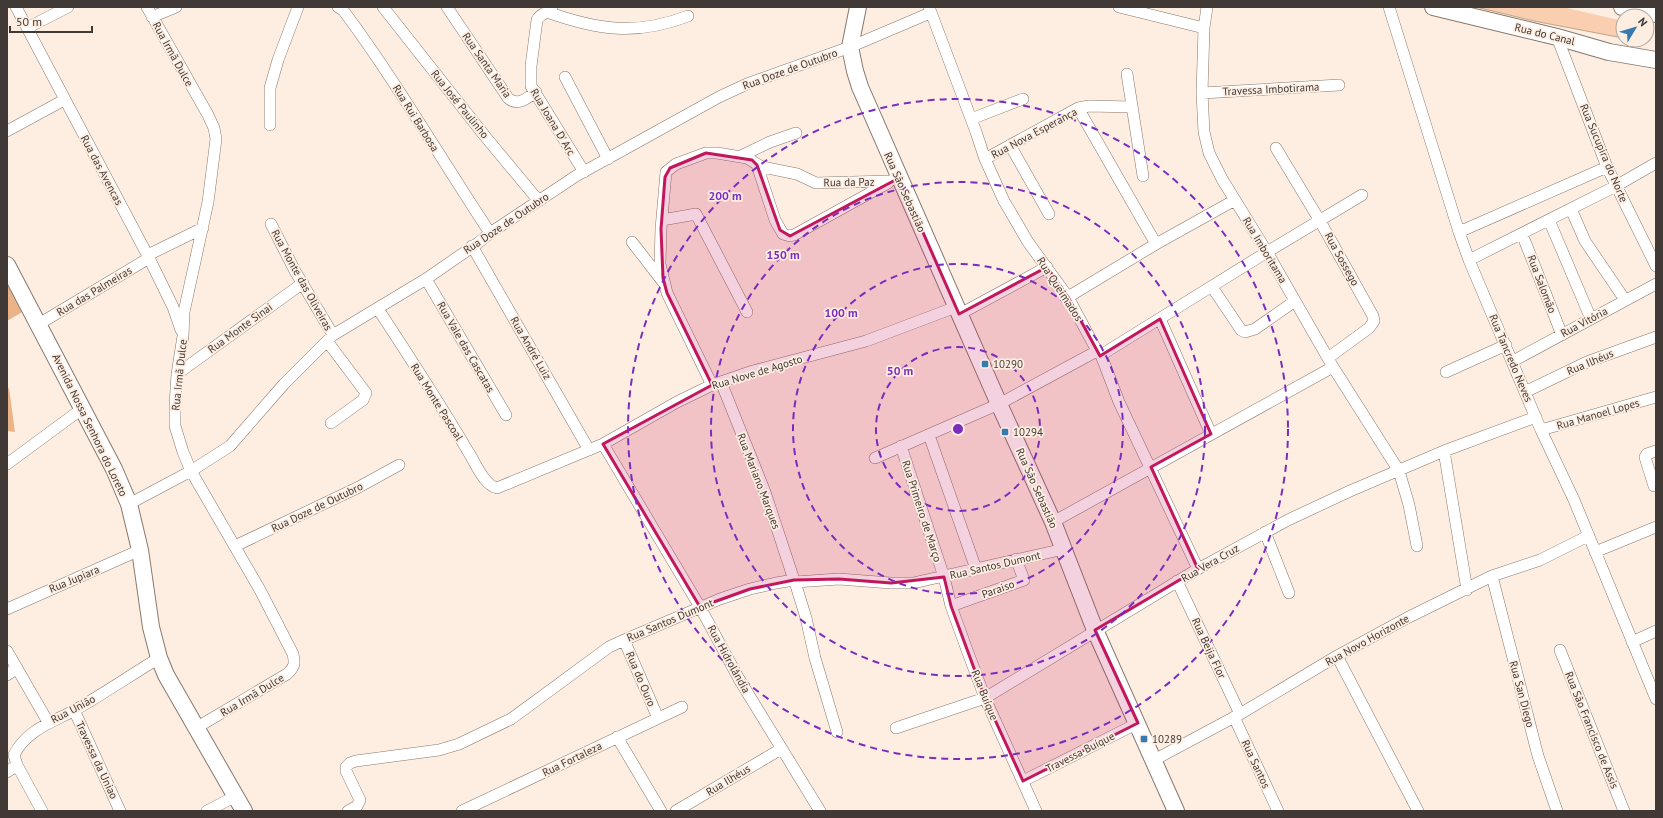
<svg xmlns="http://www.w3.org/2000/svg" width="1663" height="818" font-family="'PT Sans',sans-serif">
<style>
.green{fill:#eab388}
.water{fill:#f9cfaf;stroke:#c2a28a}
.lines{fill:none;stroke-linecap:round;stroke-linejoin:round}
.canal{stroke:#f9cfaf;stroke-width:12}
.street-casing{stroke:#86786d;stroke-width:12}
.secondary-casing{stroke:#86786d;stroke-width:18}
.street{stroke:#fff;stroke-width:11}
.secondary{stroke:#fff;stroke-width:16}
.marked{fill:#c2185b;fill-opacity:0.2;stroke:#c2185b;stroke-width:3;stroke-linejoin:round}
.ring{fill:none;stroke:#7b2cbf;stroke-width:2;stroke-dasharray:7 5}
.poi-dot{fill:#377ab0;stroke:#feeee2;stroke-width:1.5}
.labels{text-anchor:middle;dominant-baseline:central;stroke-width:3.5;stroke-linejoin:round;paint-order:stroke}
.street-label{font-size:11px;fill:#403935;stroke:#feeee2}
.poi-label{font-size:11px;fill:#403935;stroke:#feeee2;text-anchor:start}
.centre{fill:#7b2cbf;stroke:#feeee2;stroke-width:2}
.ring-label{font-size:12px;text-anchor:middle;font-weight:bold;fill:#7b2cbf;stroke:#feeee2;stroke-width:3.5;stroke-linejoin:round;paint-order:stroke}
</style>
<rect width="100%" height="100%" fill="#feeee2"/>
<path class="green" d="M7,278l17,33 -17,10z
M9,388l6,44 -8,-1v-42z"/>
<path class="water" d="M1476,7h60l87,20v11l-89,-17z"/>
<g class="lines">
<path class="canal" d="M1536,7l87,20"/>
<g class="street-casing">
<path id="street" d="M16,7l133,251 24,49 8,23
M147,7l61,108 6,13 2,11 -8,63 -24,110 -1,24 -6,38 -2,31v21l8,26 8,19 69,119 33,64c2,9 2,13 -6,20l-91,54
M338,7l5,3c53,71 98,149 147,223
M383,7l101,128 54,65
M447,7l61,91c10,9 19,0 28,-6
M552,7c-3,7 -11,5 -15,13l-6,46v20l53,86
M929,7l47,125 9,27 19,42 24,41 40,55 29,54 4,4 18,47 79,167
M1119,7l85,21
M1207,7l-3,21 -2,65 2,39 5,21 13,26 45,73 66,115 66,104 10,34 8,41
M1389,7l70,225 10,28 72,170 33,70 82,199
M547,12c51,18 89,24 141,4
M152,17l24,-10
M27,28l41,-21
M1557,37l50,130 49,99
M1127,74l16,102
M565,77l43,82
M1202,93l137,-8
M1078,108l78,136
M971,119l52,-20
M270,125v-37l8,-28 20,-53
M7,131l57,-31
M1010,145l39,69
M1276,148l44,73 53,95 1,5 -5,7 -41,30
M741,156l29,-14 26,-9
M985,159l93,-51 11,-2 43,1
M757,165l18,55 8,14 7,2 4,-1 94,-52
M1571,209l14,32 40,59
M662,220l34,-6 51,98
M1549,220l42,99
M271,224l24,47 38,64
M1459,232l148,-65
M1522,234l40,101
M632,242l31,40
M472,246l117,204
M1469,260l147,-74 40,-23
M426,279l80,136
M1212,287l29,43 4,2 10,-3 40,-28
M1068,297l88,-53 79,-44
M378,309c31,47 62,95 91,144 7,11 15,32 28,35l106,-44 74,-42 35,-17 41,-14 113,-30 90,-34
M960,314l87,-47
M1160,319l51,115
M39,324l110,-66 -1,-2 4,-3 51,-25
M327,341l39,52 -3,7 -32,23
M1101,355l166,-103 95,-57
M1513,361l143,-77
M1446,372l60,-27
M177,374l126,-91
M721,382l44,110 29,88
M712,385l-45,-92 -7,-29 1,-35 5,-57 10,-8 30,-11h11l30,5 15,9 35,7 19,9 74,-2
M1525,392l62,-30 69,-25
M1541,430l115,-33
M929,435l47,134
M603,444l97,163 39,72 81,132
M901,446l43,131 7,29 16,44 18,48 51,113
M1444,451l23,139
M875,458l124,-54 98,-53
M7,464l76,-56
M1654,486l-9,-29 2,-3 9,-3
M129,504l62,-33 39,-25 54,-62 49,-49 93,-56 52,-36 12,-10 86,-57 143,-79 28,-13 103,-37 80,-34
M1053,522l280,-155
M1265,532l24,61
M235,546l122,-58 42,-23
M1595,552l61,-25
M1492,576l46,180 19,55
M1177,581l63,133
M795,582l11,36 9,40 22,74
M951,606l73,-26 -8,-21
M7,609l133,-59
M624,640l34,78
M1632,642l24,-11
M1560,650l64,161
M7,651l41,71
M1337,656l81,155
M7,675l10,-7
M74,710l46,101
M1234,717l44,94
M896,728l89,-30 213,-129 90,-49 62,-29 94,-40 92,-34
M617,737l44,74
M1154,760l86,-46 97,-58 70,-38 85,-42 48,-16 48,-24
M7,772l10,-7
M1023,781l115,-58
M42,811l-25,-46 -3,-10c12,-25 39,-33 61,-45 28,-16 56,-35 84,-52
M207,811l29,-15
M348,811l9,-5 3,-6 -14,-29v-4l4,-4 6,-2 83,-11 20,-6 52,-25 98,-72 15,-7 96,-41 30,-10 26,-6 18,-3 1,2 44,-3 52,4h22l151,-34
M462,811l220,-104
M676,811l105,-62"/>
</g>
<g class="secondary-casing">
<path id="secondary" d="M858,7l-8,40 5,24 5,16 139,317 54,118 42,108 81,181
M1433,7l124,30 52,15 47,8
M1622,7l34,7
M7,265l107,204 15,35 11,46 11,77 8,31 7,17 78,136"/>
</g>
<use href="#street" class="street"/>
<use href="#secondary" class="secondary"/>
</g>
<path class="marked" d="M706,153l46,7 5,5 23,65 10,6 109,-58 60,136 88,-47 21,30 32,59 60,-37 51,115 -60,33 47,102 -103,61 43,93 -115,58 -38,-83 -34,-92 -7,-29 -53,6 -52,-4 -45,1 -44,9 -50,18 -97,-163 109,-59 -45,-92 -4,-15 -2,-49 4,-52 5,-9z"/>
<g class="ring">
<circle cx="958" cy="429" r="82"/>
<circle cx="958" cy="429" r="165"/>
<circle cx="958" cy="429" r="247"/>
<circle cx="958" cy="429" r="330"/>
</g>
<g class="poi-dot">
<rect x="981" y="360" width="8" height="8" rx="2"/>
<rect x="1001" y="428" width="8" height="8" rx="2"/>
<rect x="1140" y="735" width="8" height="8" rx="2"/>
</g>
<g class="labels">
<g class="street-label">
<text transform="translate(1545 34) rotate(14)">Rua do Canal</text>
<text transform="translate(173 54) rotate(61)">Rua Irmã Dulce</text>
<text transform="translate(487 65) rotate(55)">Rua Santa Maria</text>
<text transform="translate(790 69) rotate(-20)">Rua Doze de Outubro</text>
<text transform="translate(1271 89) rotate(-3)">Travessa Imbotirama</text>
<text transform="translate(460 104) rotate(51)">Rua José Paulinho</text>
<text transform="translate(416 118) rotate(58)">Rua Rui Barbosa</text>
<text transform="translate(553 122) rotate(59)">Rua Joana D' Arc</text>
<text transform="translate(1034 133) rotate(-28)">Rua Nova Esperança</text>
<text transform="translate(1604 153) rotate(67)">Rua Sucupira do Norte</text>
<text transform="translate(102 170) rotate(62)">Rua das Avencas</text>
<text transform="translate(849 182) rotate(-1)">Rua da Paz</text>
<text transform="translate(905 192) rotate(66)">Rua São Sebastião</text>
<text transform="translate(506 223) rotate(-34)">Rua Doze de Outubro</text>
<text transform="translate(1265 250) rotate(59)">Rua Imboritama</text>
<text transform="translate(1342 259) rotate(61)">Rua Sossego</text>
<text transform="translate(302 280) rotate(61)">Rua Monte das Oliveiras</text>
<text transform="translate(1542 284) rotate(69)">Rua Salomão</text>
<text transform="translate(1060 289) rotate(57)">Rua Queimados</text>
<text transform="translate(94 291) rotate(-31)">Rua das Palmeiras</text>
<text transform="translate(1584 322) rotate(-28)">Rua Vitória</text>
<text transform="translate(240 328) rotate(-36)">Rua Monte Sinai</text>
<text transform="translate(466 347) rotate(60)">Rua Vale das Cascatas</text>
<text transform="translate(531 348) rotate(60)">Rua André Luiz</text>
<text transform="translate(1511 358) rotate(67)">Rua Tancredo Neves</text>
<text transform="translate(1590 362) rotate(-23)">Rua Ilhéus</text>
<text transform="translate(757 372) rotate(-17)">Rua Nove de Agosto</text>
<text transform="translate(179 375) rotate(-84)">Rua Irmã Dulce</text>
<text transform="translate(437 402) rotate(58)">Rua Monte Pascoal</text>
<text transform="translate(1598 414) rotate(-16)">Rua Manoel Lopes</text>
<text transform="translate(90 425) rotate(64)">Avenida Nossa Senhora do Loreto</text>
<text transform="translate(759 481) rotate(69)">Rua Mariano Marques</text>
<text transform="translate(1037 488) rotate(66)">Rua São Sebastião</text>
<text transform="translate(317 507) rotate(-26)">Rua Doze de Outubro</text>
<text transform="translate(922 511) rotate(72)">Rua Primeiro de Março</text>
<text transform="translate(1210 563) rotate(-30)">Rua Vera Cruz</text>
<text transform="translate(995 565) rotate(-13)">Rua Santos Dumont</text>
<text transform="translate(74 579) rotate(-23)">Rua Jupiara</text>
<text transform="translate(998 589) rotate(-20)">Paraiso</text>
<text transform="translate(670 620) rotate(-23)">Rua Santos Dumont</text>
<text transform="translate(1367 640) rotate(-29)">Rua Novo Horizonte</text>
<text transform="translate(1209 648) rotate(65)">Rua Beija Flor</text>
<text transform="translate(729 659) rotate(61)">Rua Hidrolândia</text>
<text transform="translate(641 679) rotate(67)">Rua do Ouro</text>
<text transform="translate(1522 694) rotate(75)">Rua San Diego</text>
<text transform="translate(252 695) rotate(-31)">Rua Irmã Dulce</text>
<text transform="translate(985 695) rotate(68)">Rua Buíque</text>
<text transform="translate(73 709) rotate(-28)">Rua União</text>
<text transform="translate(1592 730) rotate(68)">Rua São Francisco de Assis</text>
<text transform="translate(1080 752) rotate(-27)">Travessa Buíque</text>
<text transform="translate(572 759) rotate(-26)">Rua Fortaleza</text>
<text transform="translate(97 760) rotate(65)">Travessa da Uniao</text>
<text transform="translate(1256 764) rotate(65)">Rua Santos</text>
<text transform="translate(728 780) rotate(-31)">Rua Ilhéus</text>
</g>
<g class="poi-label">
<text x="993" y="364">10290</text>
<text x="1013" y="432">10294</text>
<text x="1152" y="739">10289</text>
</g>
</g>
<circle cx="958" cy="429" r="6" class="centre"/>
<g class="ring-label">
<text x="725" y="200">200 m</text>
<text x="783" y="259">150 m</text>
<text x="841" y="317">100 m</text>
<text x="900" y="375">50 m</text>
</g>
<rect width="1663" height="818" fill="none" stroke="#403935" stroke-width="16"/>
<g transform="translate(1635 28) rotate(52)"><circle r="19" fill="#feeee2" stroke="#b2a69d"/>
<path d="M0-3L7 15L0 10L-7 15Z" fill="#377ab0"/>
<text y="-6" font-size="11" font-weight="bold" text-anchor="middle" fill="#403935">N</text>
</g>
<path d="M10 26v6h82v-6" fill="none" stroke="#403935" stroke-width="2"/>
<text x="16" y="26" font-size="12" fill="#403935" stroke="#feeee2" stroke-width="3" paint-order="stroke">50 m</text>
</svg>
